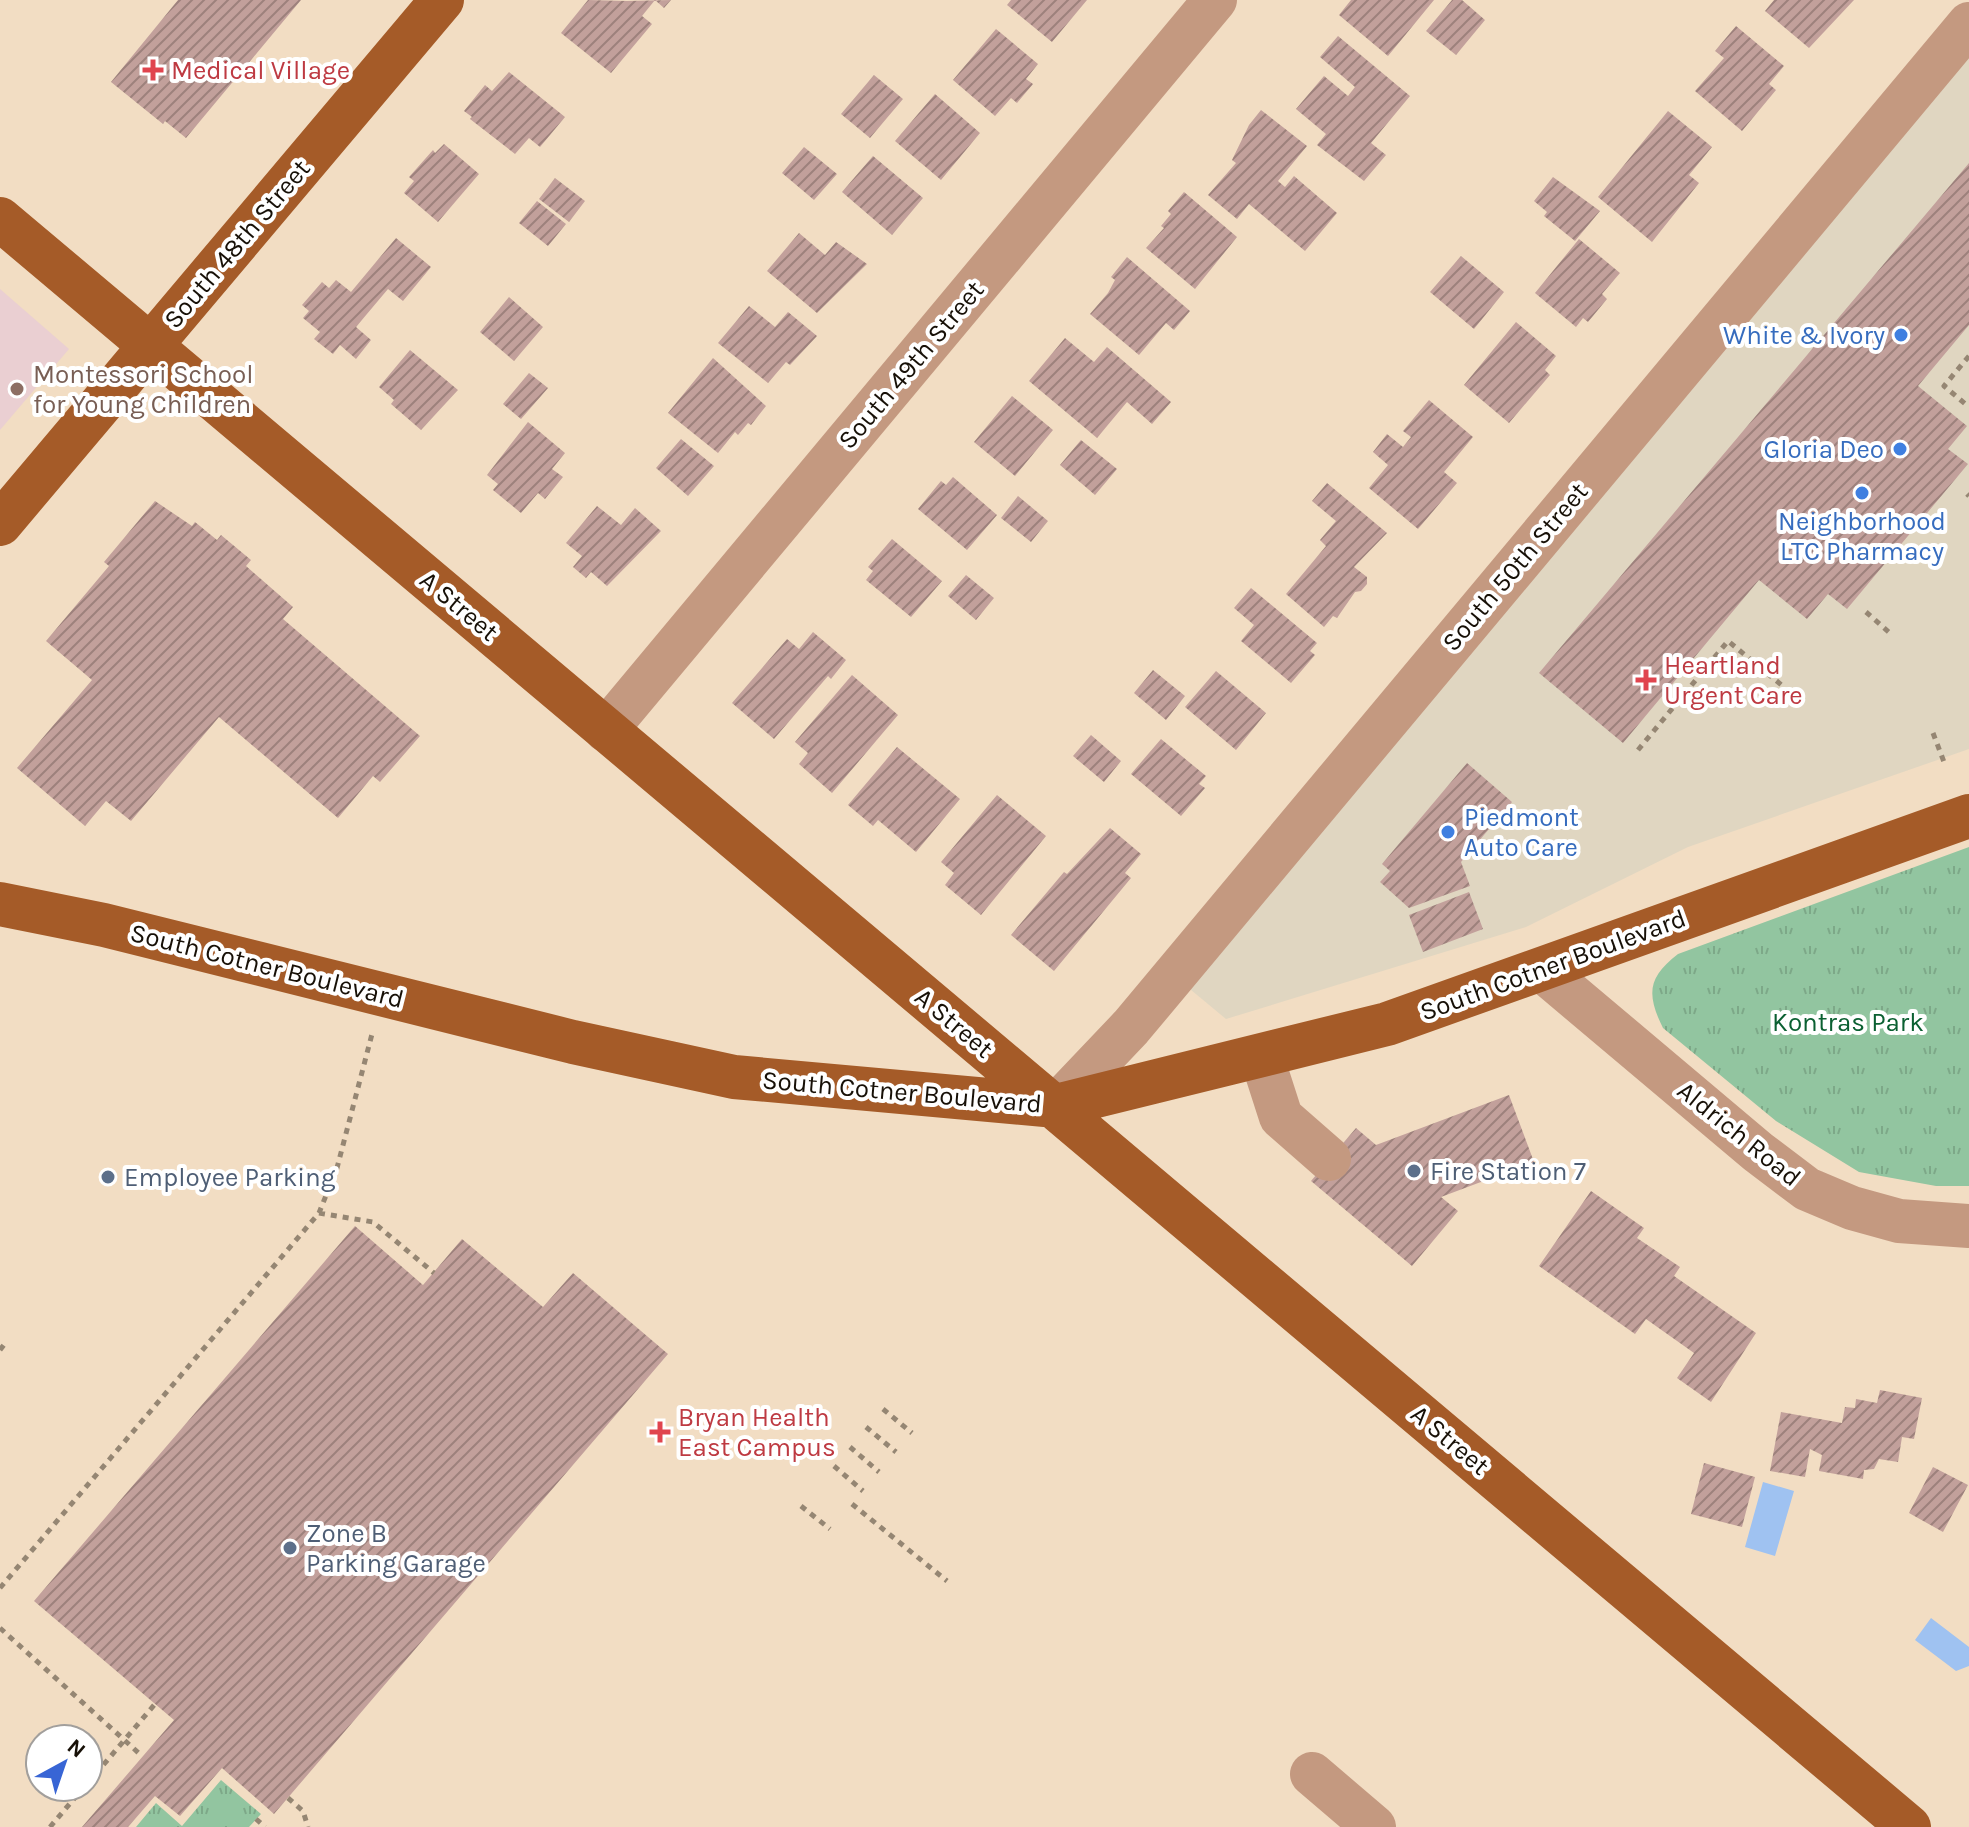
<svg xmlns="http://www.w3.org/2000/svg" width="1969" height="1827" font-family="Karla,sans-serif">
<style>
.commercial{fill:#e0d6c1}
.education{fill:#eacfd2}
.park{fill:url(#park-tufts)}
.water{fill:#9fc2f1}
.building{fill:url(#building-hatch)}
.lines{fill:none;stroke-linecap:round;stroke-linejoin:round}
.path{stroke:#958673;stroke-width:5;stroke-dasharray:6 6;stroke-linecap:butt}
.minor{stroke:#c49980;stroke-width:44}
.major{stroke:#a55b28;stroke-width:44}
.health-dot{fill:#e0444e;stroke:#fff;stroke-width:3}
.shop-dot{fill:#3f7fe0;stroke:#fff;stroke-width:3}
.education-dot{fill:#8d6e63;stroke:#fff;stroke-width:3}
.service-dot{fill:#5c6f8a;stroke:#fff;stroke-width:3}
.labels{text-anchor:middle;dominant-baseline:central;stroke-width:8;stroke-linejoin:round;paint-order:stroke}
.health-label{font-size:26px;fill:#be3a42;stroke:#fff;text-anchor:start}
.street-label{font-size:26px;fill:#171007;stroke:#fff}
.shop-label{font-size:26px;fill:#366cbe;stroke:#fff;text-anchor:end}
.education-label{font-size:26px;fill:#785e54;stroke:#fff;text-anchor:start}
.park-label{font-size:26px;fill:#0b6032;stroke:#fff}
.service-label{font-size:26px;fill:#4e5e75;stroke:#fff;text-anchor:start}
</style>
<defs>
<pattern id="park-tufts" width="24" height="20" patternUnits="userSpaceOnUse" patternTransform="scale(2)"><rect width="24" height="20" fill="#92c5a0"/><path d="M3 7l-1-3M5 7V3M7 7l1-3M15 17l-1-3M17 17v-4M19 17l1-3" fill="none" stroke="#7da888"/></pattern>
<pattern id="building-hatch" width="6" height="6" patternUnits="userSpaceOnUse" patternTransform="scale(2)"><rect width="6" height="6" fill="#c2a09b"/><path d="M-1 1l2-2M0 6l6-6M5 7l2-2" fill="none" stroke="#9d817c"/></pattern>
</defs>
<rect width="100%" height="100%" fill="#f2ddc3"/>
<path class="commercial" d="M1969,24v725l-281,98 -162,80 -300,92 -53,-44z"/>
<path class="education" d="M0,289l69,60 -69,81z"/>
<path class="park" d="M1969,847v339h-33l-77,-14 -83,-51 -113,-93c-17,-34 -15,-51 15,-74z
M221,1780l40,34 -12,13h-113l20,-24 26,23z"/>
<path class="water" d="M1763,1482l31,9 -19,65 -30,-9z
M1931,1618l38,29v19l-13,5 -41,-31z"/>
<path class="building" d="M178,0h123l-115,138 -21,-17 -2,3 -52,-42z
M588,0l39,1 44,-1 -7,8 -9,-8 -13,16 10,8 -41,49 -50,-40z
M1011,0h76l-35,42 -45,-37z
M1351,0h83l-46,56 -49,-41z
M1452,0h10l23,20 -29,35 -30,-24z
M1774,0h80l-45,48 -44,-37z
M1736,26l48,40 -15,18 7,6 -34,41 -47,-40 29,-33 -9,-7z
M996,29l42,35 -12,15 7,5 -16,19 -6,-5 -16,18 -42,-36z
M1338,36l72,60 -39,47 15,12 -22,26 -47,-36 9,-11 -30,-25 28,-33 24,20 7,-9 -35,-30z
M509,72l56,45 -25,30 -11,-9 -14,16 -45,-35 2,-2 -8,-6 21,-26 7,6z
M874,75l29,24 -33,39 -29,-24z
M935,94l45,39 -39,47 -46,-39z
M1261,110l46,36 -29,35 7,6 9,-11 43,37 -32,38 -56,-47 -12,15 -29,-24 28,-32 -4,-3 17,-35z
M1668,111l44,36 -23,28 10,8 -47,59 -54,-45z
M444,144l35,30 -41,48 -34,-29 10,-12 -5,-4 24,-27 2,3z
M804,147l33,27 -23,26 -32,-27z
M873,156l50,42 -31,37 -50,-43z
M1969,163v162l-51,61 49,40 -19,23 20,15 -121,145 -19,-15 -21,25 -48,-39 -136,163 -84,-70z
M1553,177l47,34 -25,30 -31,-25 3,-4 -13,-11z
M555,178l30,23 -16,21 -30,-23z
M1184,192l53,45 -42,52 -49,-41 18,-20 -3,-2 10,-12 -3,-3z
M537,201l29,23 -18,22 -29,-23z
M799,233l26,22 11,-13 31,22 -50,49 -50,-42z
M396,238l35,29 -28,34 -15,-12 -32,38 15,13 -15,19 -16,-14 -7,9 -19,-15 6,-7 -17,-14 6,-7 -7,-6 20,-23 7,6 7,-8 15,12z
M1579,239l41,34 -18,21 5,5 -19,23 -5,-4 -7,9 -41,-34z
M1461,256l43,36 -30,37 -44,-37z
M1127,257l63,54 -16,19 -8,-7 -27,32 -49,-41 18,-21 7,-13 -4,-3z
M509,297l34,30 -29,34 -34,-29z
M749,306l26,21 13,-15 29,24 -27,29 -4,-3 -18,21 -50,-40z
M1516,322l40,34 -11,14 5,5 -41,48 -45,-38z
M1065,338l29,24 13,-15 64,55 -19,22 -25,-22 -30,36 -68,-57z
M410,350l48,40 -37,40 -30,-26 3,-4 -15,-13z
M713,358l53,48 -15,19 -3,-2 -10,12 -3,-3 -17,21 -50,-40z
M529,373l19,15 -27,31 -18,-15z
M1012,396l41,34 -38,46 -41,-34z
M1429,400l44,37 -29,35 13,11 -39,46 -49,-41 19,-23 -15,-13 14,-18 16,13 8,-10 -8,-6z
M528,422l37,31 -13,16 11,8 -18,22 -7,-6 -17,20 -28,-23 5,-6 -11,-9z
M681,439l33,27 -26,30 -32,-28z
M1081,440l36,29 -22,26 -35,-30z
M953,477l44,38 -30,35 -49,-41 23,-28 5,4z
M1327,483l60,50 -33,34 13,10v7l-6,7 -6,1 -18,26 -4,-2 -9,11 -38,-33 40,-48 -6,-6 16,-19 -24,-20z
M1018,496l30,25 -17,21 -30,-24z
M155,501l37,25 3,-4 22,18 4,-5 30,25 -5,6 47,41 -10,12 137,117 -40,46 -7,-6 -35,42 -119,-101 -88,104 -25,-20 -21,25 -68,-58 75,-88 -46,-39 63,-75 -5,-4z
M597,506l24,19 14,-17 26,23 -54,55 -16,-14 -5,6 -13,-11 9,-11 -16,-13z
M892,539l50,42 -31,36 -45,-37 7,-9 -5,-4z
M966,575l28,23 -18,22 -28,-24z
M1251,588l66,55 -7,8 5,4 -24,28 -50,-42 13,-16 -20,-17z
M813,632l33,28 -15,19 -3,-3 -54,63 -42,-36 55,-64 12,10z
M1153,670l32,26 -19,24 -32,-27z
M1216,671l50,42 -30,37 -51,-43z
M852,675l46,40 -66,78 -33,-29 9,-11 -13,-11z
M1091,735l30,26 -17,21 -31,-26z
M1161,739l45,37 -7,8 6,4 -24,28 -50,-42z
M897,747l63,52 -44,53 -38,-32 -5,6 -25,-21z
M1467,763l45,39 -51,60 9,24 -61,22 -29,-26 10,-11 -8,-7z
M997,795l49,41 -65,79 -36,-30 9,-12 -13,-11z
M1110,828l31,26 -16,19 6,5 -77,93 -43,-36 53,-63 3,2z
M1469,892l14,37 -60,23 -14,-37z
M1509,1095l25,67 -93,35 17,14 -46,55 -101,-85 45,-53 20,17z
M1591,1191l53,37 -7,10 43,29 -6,9 82,57 -45,69 -34,-24 17,-25 -48,-34 -11,15 -96,-68z
M355,1226l68,59 39,-46 81,68 30,-34 95,81 -394,460 -52,-46 -42,48 -25,-20 -27,31h-46l92,-107 -140,-119z
M1880,1390l42,8 -8,41 -12,-2 -4,25 -19,-3 -5,10 -10,1 -1,9 -44,-8 3,-16 -12,-6 -5,28 -35,-6 11,-59 61,11 3,-16 10,1 1,-9 21,4z
M1704,1463l51,14 -13,50 -51,-13z
M1933,1467l35,18 -25,47 -34,-19z"/>
<g class="lines">
<path class="path" d="M1969,356l-25,30 25,21
M1967,494l2,2
M1866,612l25,22
M1933,733l11,29
M1638,750l90,-109 56,46
M319,1213l54,9 61,51
M0,1350l6,-8
M883,1409l29,24
M866,1427l30,25
M850,1447l29,25
M834,1466l29,25
M852,1504l95,77
M801,1506l29,23
M0,1588l319,-375 18,-45 35,-134
M0,1628l142,128
M88,1783l67,-79
M288,1798l15,13 5,16
M256,1819l9,8
M50,1827l34,-40"/>
<path class="minor" d="M606,730l609,-730
M1542,970l216,182 49,37 45,19 47,13 70,5
M1262,1058l19,59 48,42
M1056,1106l75,-79 838,-1003
M1312,1774l62,53"/>
<path class="major" d="M0,219l1909,1608
M0,524l442,-524
M0,904l104,21 469,117 161,35 322,29 331,-82 582,-208"/>
</g>
<g class="health-dot">
<path d="M149 58h8v8h8v8h-8v8h-8v-8h-8v-8h8z"/>
<path d="M1642 668h8v8h8v8h-8v8h-8v-8h-8v-8h8z"/>
<path d="M656 1420h8v8h8v8h-8v8h-8v-8h-8v-8h8z"/>
</g>
<g class="shop-dot">
<circle cx="1901" cy="335" r="8"/>
<circle cx="1900" cy="449" r="8"/>
<circle cx="1862" cy="493" r="8"/>
<circle cx="1448" cy="832" r="8"/>
</g>
<circle class="education-dot" cx="17" cy="389" r="8"/>
<g class="service-dot">
<circle cx="1414" cy="1171" r="8"/>
<circle cx="108" cy="1177" r="8"/>
<circle cx="290" cy="1548" r="8"/>
</g>
<g class="labels">
<g class="health-label">
<text x="171" y="70">Medical Village</text>
<text x="1664" y="665">Heartland<tspan x="1664" dy="30">Urgent Care</tspan></text>
<text x="678" y="1417">Bryan Health<tspan x="678" dy="30">East Campus</tspan></text>
</g>
<g class="street-label">
<text transform="translate(237 244) rotate(-50)">South 48th Street</text>
<text transform="translate(911 365) rotate(-50)">South 49th Street</text>
<text transform="translate(1515 567) rotate(-50)">South 50th Street</text>
<text transform="translate(459 606) rotate(40)">A Street</text>
<text transform="translate(1553 965) rotate(-20)">South Cotner Boulevard</text>
<text transform="translate(267 966) rotate(14)">South Cotner Boulevard</text>
<text transform="translate(954 1023) rotate(40)">A Street</text>
<text transform="translate(902 1092) rotate(5)">South Cotner Boulevard</text>
<text transform="translate(1739 1134) rotate(39)">Aldrich Road</text>
<text transform="translate(1450 1440) rotate(40)">A Street</text>
</g>
<g class="shop-label">
<text x="1885" y="335">White &amp; Ivory</text>
<text x="1884" y="449">Gloria Deo</text>
<text x="1862" y="521" text-anchor="middle">Neighborhood<tspan x="1862" dy="30">LTC Pharmacy</tspan></text>
<text x="1464" y="817" text-anchor="start">Piedmont<tspan x="1464" dy="30">Auto Care</tspan></text>
</g>
<g class="education-label">
<text x="33" y="374">Montessori School<tspan x="33" dy="30">for Young Children</tspan></text>
</g>
<g class="park-label">
<text x="1848" y="1022">Kontras Park</text>
</g>
<g class="service-label">
<text x="1430" y="1171">Fire Station 7</text>
<text x="124" y="1177">Employee Parking</text>
<text x="306" y="1533">Zone B<tspan x="306" dy="30">Parking Garage</tspan></text>
</g>
</g>
<g transform="translate(64 1763) rotate(40)"><circle r="38" fill="#ffffff" stroke="#a29f9c" stroke-width="2"/>
<path d="M0-6L14 30L0 20L-14 30Z" fill="#3865d5"/>
<text y="-12" font-size="22" font-weight="bold" text-anchor="middle" fill="#171007">N</text>
</g>
</svg>
